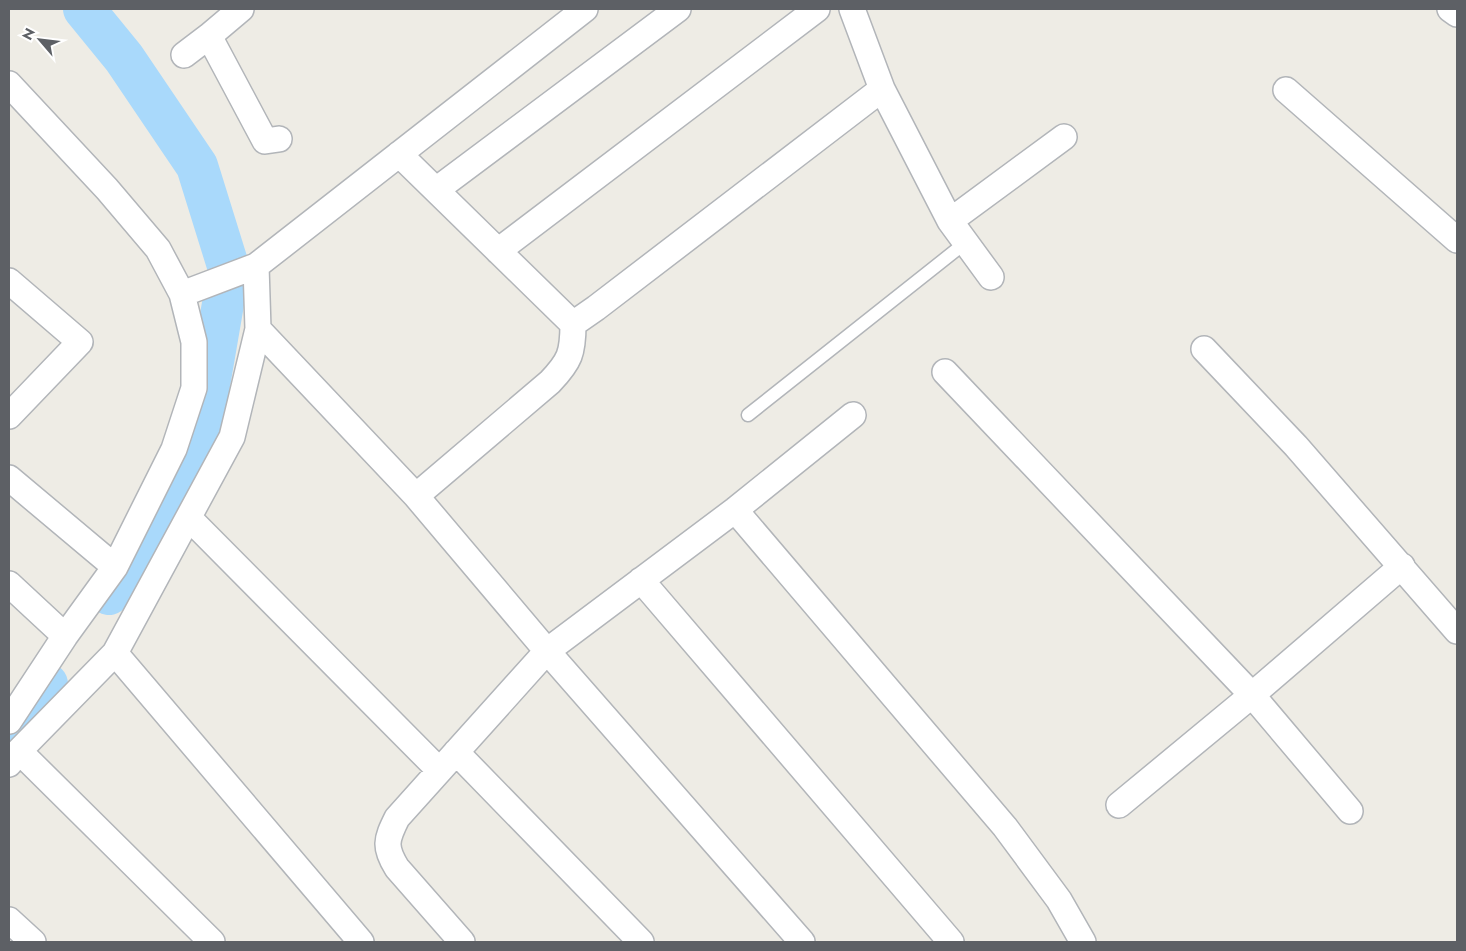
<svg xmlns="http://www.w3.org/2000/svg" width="1466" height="951" font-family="Jost,sans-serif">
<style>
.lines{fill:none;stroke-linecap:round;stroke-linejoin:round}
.river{stroke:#a9d9fb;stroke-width:42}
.lane-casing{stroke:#b2b5b9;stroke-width:15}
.street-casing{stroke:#b2b5b9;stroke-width:28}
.lane{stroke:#fff;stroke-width:12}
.street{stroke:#fff;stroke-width:25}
</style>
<rect width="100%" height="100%" fill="#eeece5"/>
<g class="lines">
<path class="river" d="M84,9l40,49 73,108 32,103 -31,180 -89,145
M9,741l38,-57"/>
<g class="lane-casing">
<path id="lane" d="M748,415l217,-172"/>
</g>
<g class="street-casing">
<path id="street" d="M241,9l-32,27 56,105 14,-2
M852,9l30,80 68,132 41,56
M1450,9l7,5
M184,55l25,-19
M9,84l98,105 51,60 24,45 12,48v46l-20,61 -59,118 -50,69 -56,85
M1286,90l171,150
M399,154l174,170 23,-16 286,-219
M436,190l242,-181
M950,221l114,-84
M498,251l319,-242
M256,266l2,63 158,167 131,155 255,291
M9,281l71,61 -71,74
M182,294l74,-28 329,-257
M258,329l-26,108 -117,216 246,289
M1204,349l92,97 161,185
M945,372l307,323 98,116
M9,478l106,89
M416,496l134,-114c20,-21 23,-29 23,-58
M735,510l270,317 54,73 24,42
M189,518l250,252
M641,580l310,362
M9,584l56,52
M19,751l193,191
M456,752l185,190
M9,764l10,-13 96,-98
M1119,805l133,-110 150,-129
M9,920l24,22
M462,942l-65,-74c-13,-21 -11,-28 0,-50l150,-167 188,-141 118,-95"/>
</g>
<use href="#lane" class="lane"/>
<use href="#street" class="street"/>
</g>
<rect width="1466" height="951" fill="none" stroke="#5d6065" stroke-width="20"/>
<g transform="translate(40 40) rotate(298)" stroke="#ffffff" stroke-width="4" paint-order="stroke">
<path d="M0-4L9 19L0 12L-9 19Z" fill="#5d6065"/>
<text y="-8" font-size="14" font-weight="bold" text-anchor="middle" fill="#5d6065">N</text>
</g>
</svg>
